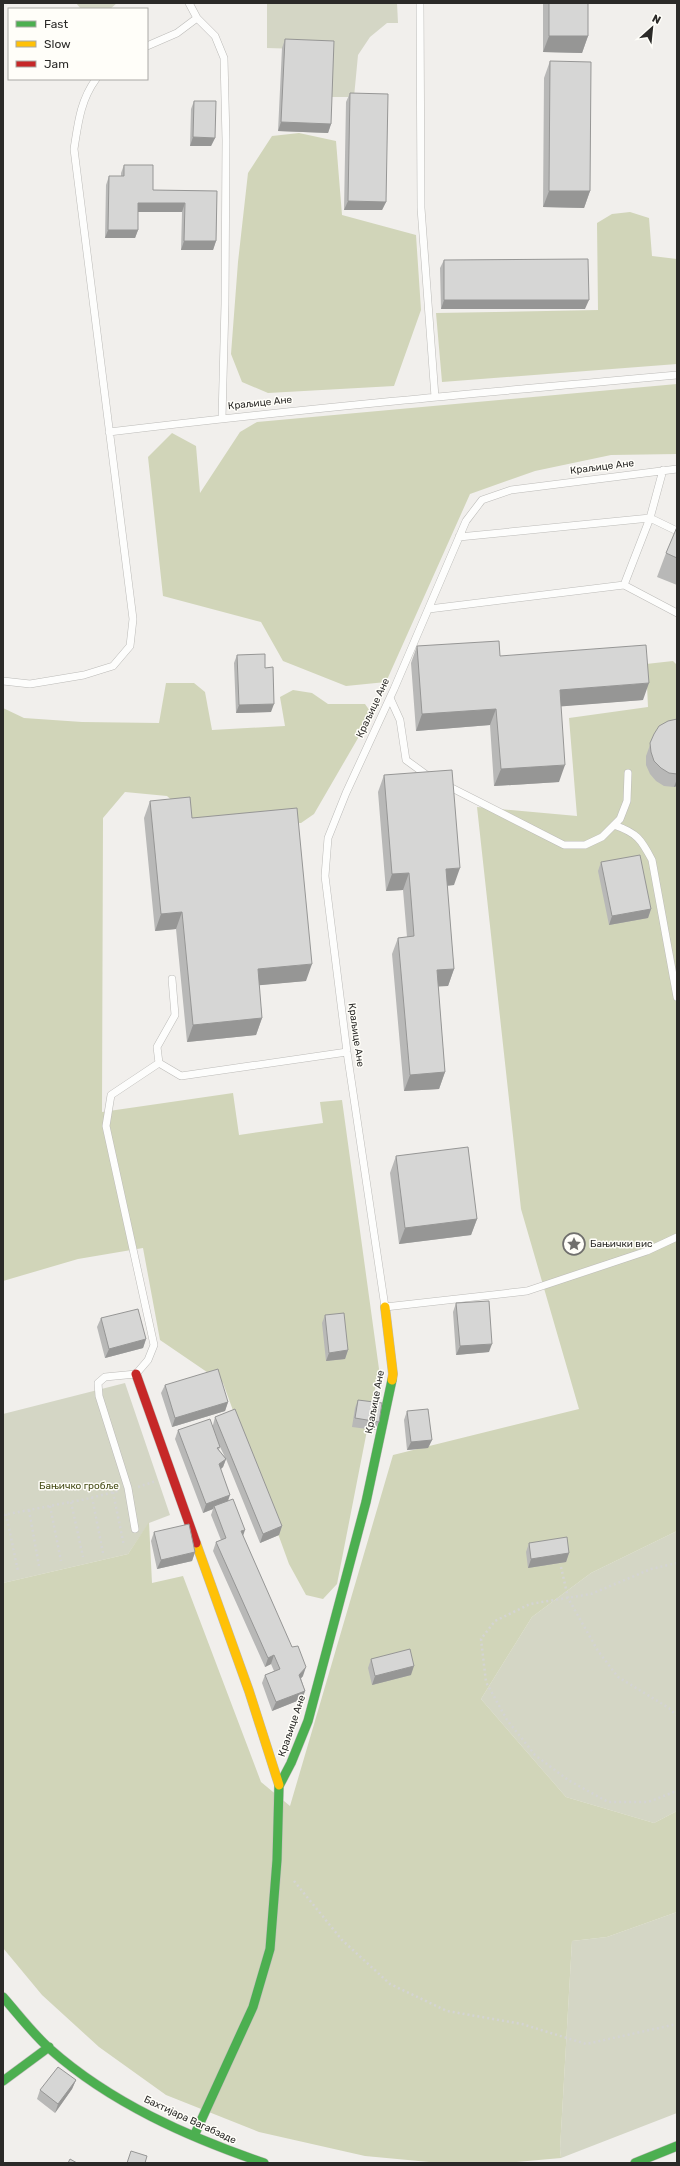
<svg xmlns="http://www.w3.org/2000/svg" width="680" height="2166" font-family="Rubik,sans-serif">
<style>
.green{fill:#d4d6c5}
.forest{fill:#d1d5b9}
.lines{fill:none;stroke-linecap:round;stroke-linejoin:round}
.lane-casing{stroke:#bcbbb8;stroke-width:8}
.fast-casing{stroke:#bcbbb8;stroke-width:10}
.slow-casing{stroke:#bcbbb8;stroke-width:10}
.jam-casing{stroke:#bcbbb8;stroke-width:10}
.path{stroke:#d4d4d3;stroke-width:2.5;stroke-dasharray:2 3;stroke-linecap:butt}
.lane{stroke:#fdfdfc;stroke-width:7}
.fast{stroke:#4caf50;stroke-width:9}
.slow{stroke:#ffc107;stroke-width:9}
.jam{stroke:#c62828;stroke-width:9}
.wall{fill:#b8b8b7;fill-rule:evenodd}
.shaded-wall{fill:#969695}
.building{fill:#d6d6d5;stroke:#969695}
.labels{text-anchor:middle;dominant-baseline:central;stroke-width:3;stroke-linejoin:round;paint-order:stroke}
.street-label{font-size:10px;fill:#2b2a28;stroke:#fffef9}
.poi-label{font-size:10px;fill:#2b2a28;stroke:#fffef9;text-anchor:start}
.park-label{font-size:10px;fill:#454c16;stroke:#fffef9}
</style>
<rect width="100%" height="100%" fill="#f1efec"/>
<path class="green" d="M76,3h41l-7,6h-29z
M267,3h130l1,20h-11l-17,14 -12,18 -4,42h-25l2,-47 -64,-2z
M125,1383l45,132 -21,8 -21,31 -125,29v-169z
M677,1531v280l-23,12 -88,-26 -85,-98 51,-82 59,-44z
M677,1912v201l-116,45 -1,-9 12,-208 35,-4z"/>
<path class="forest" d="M299,133l37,8 6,74 74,20 5,75 -27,76 -126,7 -26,-11 -11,-28 7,-92 10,-89 24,-37z
M630,212l19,6 3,38 25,3v105l-235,18 -6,-69 162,-3 -1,-87 15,-9z
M677,384v70l-66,1 -76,16 -65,23 -84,188 -40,4 -63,-25 -22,-39 -98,-26 -15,-139 24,-24 24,13 4,47 40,-61 17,-10z
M673,661l4,4v866l-86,42 -59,44 -51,82 85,98 88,26 23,-12v101l-70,25 -35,4 -12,208 1,9 -57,5h-64l-75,-7 -106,-24 -93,-37 -67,-48 -57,-52 -39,-47v-365l125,-29 21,-32 3,61 31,-7 78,206 29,24 103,-351 186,-46 -58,-200 -44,-402 100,9 -8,-98 79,-11 -2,-43z
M166,683h28l11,9 7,38 73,-4 -5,-29 13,-7 19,3 16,11h37l7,10 -58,100 -13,9 -106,-2 -28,-25 -42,-4 -22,26 -1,294 131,-19 6,42 84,-12 -3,-21 22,-2 37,269 -42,215 -14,15 -17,-4 -17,-31 -66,-181 -63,-43 -17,-92 -65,11 -75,22v-573l21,10 58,4 77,1z"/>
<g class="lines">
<g class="lane-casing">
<path id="lane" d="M189,3l8,15 18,18 9,22 2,82 -1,164 -3,114
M420,3l1,205 14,189
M147,46l30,-13 20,-15
M109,432c189,-23 378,-40 568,-57
M677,469l-166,21 -29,10 -16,21 -72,168 -48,104 -18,45 -3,38 22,176 38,255 142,-16 120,-40 30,-14
M663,470l-13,48 -26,67 53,28
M459,537l191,-19 27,13
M429,609l195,-24
M3,681l27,3 54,-9 29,-9 17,-20 3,-27 -59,-470c4,-25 6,-48 22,-70
M390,698l10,22 6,40 22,16
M446,785l118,60h21l17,-8 18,-18 7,-18 1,-28
M614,825c23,8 27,14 38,35l25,137
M172,979l3,36 -18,32 2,16 22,13 166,-24
M135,1529l-7,-41 -29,-92 -1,-13 7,-6 31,-3 12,-14 6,-15 -48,-219 5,-31 48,-32"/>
</g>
<g class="fast-casing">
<path id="fast" d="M279,1786l12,-23 17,-42 58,-219 26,-122
M3,1997c15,17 30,37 47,52 61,54 138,88 214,114
M3,2081l46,-34
M194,2136l59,-129 17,-58 7,-89 2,-75
M635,2163l42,-17"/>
</g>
<g class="slow-casing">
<path id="slow" d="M385,1307l8,67 -1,6
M196,1543l53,148 30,94"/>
</g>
<g class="jam-casing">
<path id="jam" d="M136,1374l60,169"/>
</g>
<path class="path" d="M138,1487l18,-6
M113,1492l11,54
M92,1497l11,56
M71,1502l12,55
M50,1506l11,55
M29,1510l10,56
M6,1514l12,57
M3,1515l83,-16 32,-8
M677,1563l-26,6 -60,25 -61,10 -35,17 -14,18 5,43 21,38 28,35 33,25 40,22h40l29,-11
M561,1567l7,31 30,53 20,26 51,31 8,8
M294,1881l48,59 48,44 57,27 75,13 64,20 91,-20"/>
<use href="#lane" class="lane"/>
<use href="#fast" class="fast"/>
<use href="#slow" class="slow"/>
<use href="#jam" class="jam"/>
</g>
<path class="wall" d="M543,3h45v33l-6,17 -39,-1z
M285,39l46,85 -3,9 -50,-2 4,-83z
M550,61l40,130 -6,17 -41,-1 1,-129z
M350,93l36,109 -4,8h-38l2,-108z
M194,101l21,37 -4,8h-21l1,-37z
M124,165l29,25 64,1 -1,50 -3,9h-32l1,-38h-44v18l-3,8h-30l1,-53 3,-9h12v-3z
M444,260l141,49h-144l-1,-41z
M677,527v58l-20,-8 9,-24z
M417,646l83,10 143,44 -82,6 -2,76 -65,4 -4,-61 -74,6 -5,-68z
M237,655l28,13 6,44 -35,1 -2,-50z
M677,719v67l-3,1 -10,-1 -8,-5 -6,-7 -4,-9v-9l8,-22z
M384,775l70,110 -7,1 7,83 -6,17h-10l7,86 -6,17 -35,2 -12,-137 6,-16 9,-1 -4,-47 -17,1 -8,-99z
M150,801l42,17 114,163 -47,4 3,33 -6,17 -69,7 -11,-113 -21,2 -11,-113z
M601,862l50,47 -3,9 -39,7 -11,-54z
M396,1156l81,63 -6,16 -72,9 -9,-71z
M456,1303l33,49 -33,3 -3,-43z
M325,1315l23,35 -3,9 -19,2 -4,-38z
M101,1318l45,21 -3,9 -38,10 -8,-31z
M165,1385l63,17 -3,9 -53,16 -11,-34z
M358,1400l21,22 -4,8 -23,-3 3,-19z
M407,1411l25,29 -4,8 -21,2 -3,-30z
M215,1417l67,109 -3,9 -19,8 -34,-84 -3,8 -2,2 7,32 75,175 -2,2 4,13 -3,8 -30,12 -10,-28 3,-8 9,-4 -3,-7 -6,3 -52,-116 3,-9 5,-2 -10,-25 2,-6 -10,4 -28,-74 3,-9 35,-5zM220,1447l5,10 -6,-7z
M154,1532l41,20 -3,9 -35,8 -6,-28z
M529,1543l40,10 -3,9 -38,6 -2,-16z
M371,1659l40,16 -39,10 -4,-17z
M76,2080l-4,9 -17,24 -18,-14 3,-9z"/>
<path class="shaded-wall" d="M549,36h39l-6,17 -39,-1z
M281,122l50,2 -3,9 -50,-2z
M193,137l22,1 -4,8h-21z
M549,191h41l-6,17 -41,-1z
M348,201l38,1 -4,8h-38z
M138,203h47l-3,9h-47z
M108,230h30l-3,8h-30z
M184,241h32l-3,9h-32z
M444,300h145l-4,9h-144z
M649,683l-6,17 -89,7 6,-17z
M274,704l-3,8 -35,1 3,-8z
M496,709l-6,16 -74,6 6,-17z
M565,765l-6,17 -65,4 7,-17z
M677,779v7l-3,1z
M460,868l-6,17 -14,1 6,-17z
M409,873l-6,17 -17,1 6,-17z
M651,909l-3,9 -39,7 3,-9z
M182,912l-6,17 -21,2 6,-17z
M312,964l-6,17 -54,5 6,-17z
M454,969l-6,17 -18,1 7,-17z
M262,1018l-6,17 -69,7 6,-17z
M445,1072l-6,17 -35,2 6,-16z
M477,1219l-6,16 -72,9 6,-16z
M146,1339l-3,9 -38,10 4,-9z
M492,1344l-3,8 -33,3 4,-9z
M348,1350l-3,9 -19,2 3,-8z
M228,1402l-3,9 -53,16 3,-9z
M432,1440l-4,8 -21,2 4,-8z
M226,1459l-3,8 -7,6 3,-9z
M230,1495l-3,9 -13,2 -1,3 -10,4 3,-9z
M282,1526l-3,9 -19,8 3,-9z
M245,1530l-3,9 -1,-8z
M195,1552l-3,9 -35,8 4,-9z
M569,1553l-3,9 -38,6 3,-9z
M274,1655l-3,9 -6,3 3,-9z
M414,1666l-3,9 -39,10 3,-9z
M306,1667l-3,9 -7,8 3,-9z
M305,1691l-3,8 -30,12 4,-9z
M76,2080l-4,9 -17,24 3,-9z"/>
<path class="building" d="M549,3h39v33h-39z
M285,39l49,2 -3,83 -50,-2z
M550,61l41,1 -1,129h-41z
M350,93l38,1 -2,108 -38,-1z
M194,101h22l-1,37 -22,-1z
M124,165h29v25l64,1 -1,50h-32l1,-38h-47v27h-30l1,-54h15z
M588,259l1,41h-145v-40z
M677,527v31l-11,-5z
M499,641l1,15 146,-11 3,38 -89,7 5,75 -64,4 -5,-60 -74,5 -5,-68z
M265,654v14l8,-1 1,37 -35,1 -2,-50z
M677,719v55l-8,-1 -8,-5 -7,-7 -3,-9 -1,-9 4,-9 5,-8 9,-5z
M452,770l8,98 -14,1 8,100 -17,1 8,102 -35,3 -12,-137 16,-2 -5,-63 -17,1 -8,-99z
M190,797l2,21 105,-10 15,156 -54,5 4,49 -69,7 -11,-113 -21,2 -11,-113z
M640,855l11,54 -39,7 -11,-54z
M468,1147l9,72 -72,9 -9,-72z
M489,1301l3,43 -32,2 -4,-43z
M138,1309l8,30 -37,10 -8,-31z
M344,1313l4,37 -19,3 -4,-38z
M218,1369l10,33 -53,16 -10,-33z
M358,1400l24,3 -3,19 -24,-4z
M235,1409l47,117 -19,8 -48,-117z
M428,1409l4,31 -21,2 -4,-31z
M210,1419l10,28 -3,1 9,11 -7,5 11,31 -24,9 -28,-74z
M233,1499l12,31 -4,1 51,116 6,-1 8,21 -7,8 6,16 -29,11 -11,-27 15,-6 -6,-14 -6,3 -52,-116 10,-4 -12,-32z
M189,1524l6,28 -34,8 -7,-28z
M567,1537l2,16 -38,6 -2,-16z
M410,1649l4,17 -39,10 -4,-17z
M58,2067l18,13 -18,24 -18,-14z
M131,2151l16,5 -2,7h-18z
M70,2159l7,4h-9z"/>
<defs>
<g id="sight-ring" transform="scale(1.15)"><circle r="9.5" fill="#fffef9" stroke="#706f6d" stroke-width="1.5"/><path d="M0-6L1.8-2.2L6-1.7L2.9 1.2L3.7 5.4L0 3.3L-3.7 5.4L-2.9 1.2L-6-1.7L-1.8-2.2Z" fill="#706f6d"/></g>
</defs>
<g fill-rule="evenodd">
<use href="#sight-ring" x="574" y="1244"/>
</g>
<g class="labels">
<g class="street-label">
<text transform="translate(260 403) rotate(-6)">Краљице Ане</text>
<text transform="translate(602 467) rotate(-7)">Краљице Ане</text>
<text transform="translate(373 708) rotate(-65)">Краљице Ане</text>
<text transform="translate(356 1035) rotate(82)">Краљице Ане</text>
<text transform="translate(375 1402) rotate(-79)">Краљице Ане</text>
<text transform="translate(292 1726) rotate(-71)">Краљице Ане</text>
<text transform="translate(190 2120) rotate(25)">Бахтијара Вагабзаде</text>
</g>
<g class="poi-label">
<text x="590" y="1244">Бањички вис</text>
</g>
<g class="park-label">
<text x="79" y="1486">Бањичко гробље</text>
</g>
</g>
<rect width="680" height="2166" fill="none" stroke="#2b2a28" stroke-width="8"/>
<rect x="8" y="8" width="140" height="72" fill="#fffef9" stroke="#aaa9a5"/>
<rect x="16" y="21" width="20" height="6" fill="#4caf50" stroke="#aaa9a5"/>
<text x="44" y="28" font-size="12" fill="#2b2a28">Fast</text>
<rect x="16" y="41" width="20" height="6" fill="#ffc107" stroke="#aaa9a5"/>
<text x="44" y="48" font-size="12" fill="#2b2a28">Slow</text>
<rect x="16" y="61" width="20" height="6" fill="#c62828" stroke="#aaa9a5"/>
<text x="44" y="68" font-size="12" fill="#2b2a28">Jam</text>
<g transform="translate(652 28) rotate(27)" stroke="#fffef9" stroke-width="3" paint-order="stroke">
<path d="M0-3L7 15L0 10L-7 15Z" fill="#2b2a28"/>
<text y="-6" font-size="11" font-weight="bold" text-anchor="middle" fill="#2b2a28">N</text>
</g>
</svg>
